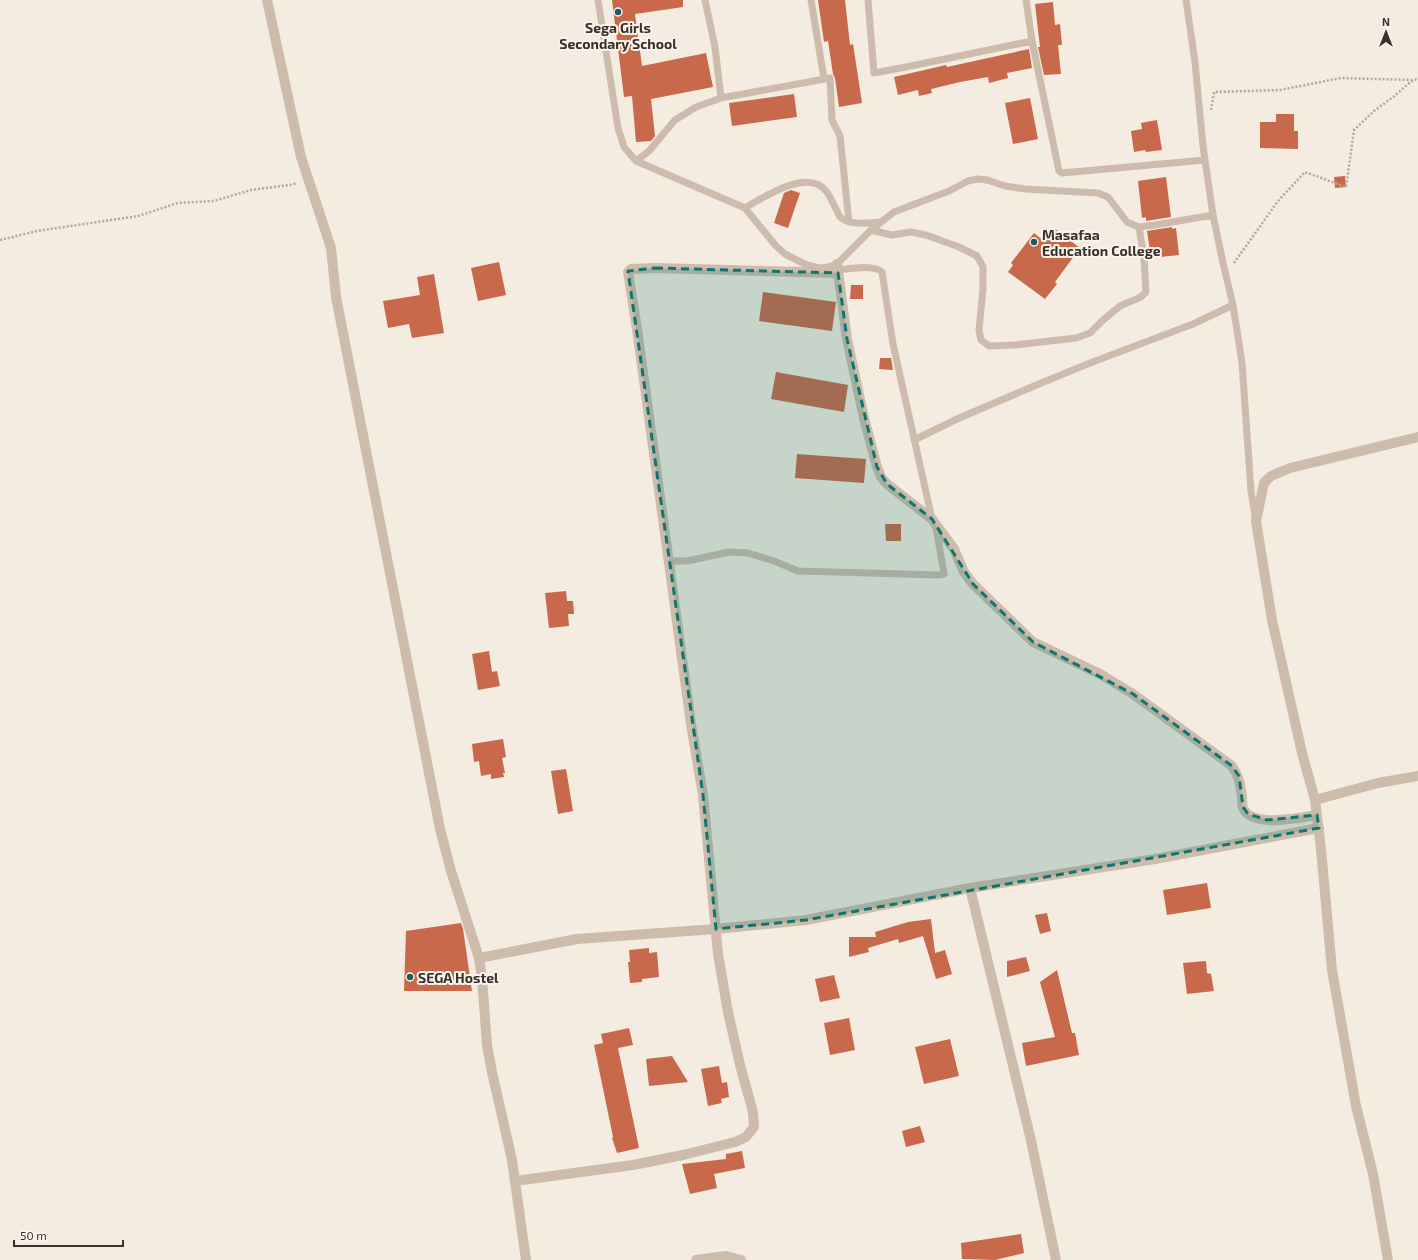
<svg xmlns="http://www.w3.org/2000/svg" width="1418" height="1260" font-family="'Exo 2',sans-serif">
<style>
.building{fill:#c8694b}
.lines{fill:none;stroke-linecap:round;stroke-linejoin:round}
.path{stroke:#b9a596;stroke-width:2.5;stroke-dasharray:2 2;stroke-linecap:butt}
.lane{stroke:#cdbbac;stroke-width:7}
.street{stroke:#cdbbac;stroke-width:10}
.marked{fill:#0f766e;fill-opacity:0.2;stroke:#0f766e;stroke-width:3;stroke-dasharray:8 5;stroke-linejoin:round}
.poi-dot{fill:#1f5a5e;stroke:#fbf5ee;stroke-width:1.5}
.labels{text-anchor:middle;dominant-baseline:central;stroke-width:4;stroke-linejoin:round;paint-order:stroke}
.poi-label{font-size:14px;font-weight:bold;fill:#3b302b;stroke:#fbf5ee;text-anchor:start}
</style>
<rect width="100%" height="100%" fill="#f4ebe1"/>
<path class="building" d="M612,0h71v7l-48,7 7,52 64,-13 7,34 -62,12 4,37 -4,5 -15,1 -4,-46 -8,1z
M818,0h27l5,45 3,-1 9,59 -23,4 -4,-29 -2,-4 -5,-33 -4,1z
M1053,2l2,23 5,-1 2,21h-4l3,29 -17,1 -6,-28h2l-5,-43z
M1029,49l3,19 -25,5 1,5 -19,5 -1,-6 -28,5 -29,7 1,4 -13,3 -1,-6 -20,5 -4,-18 52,-12 1,2z
M794,94l3,23 -65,9 -3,-23z
M1030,98l8,41 -25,5 -8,-41z
M1276,114h18v17h4v18l-38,-1v-26h16z
M1157,120l5,30 -16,2 -1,-2 -11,2 -3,-21 11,-2 -1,-6z
M1345,176l1,11 -11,1 -1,-11z
M1166,177l5,40 -25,4v-4l-4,1 -4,-37z
M791,190l9,3 -12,35 -14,-5 10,-30z
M1172,227v2l4,-1 3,27 -28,3 -4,-27z
M1055,229l25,19 -25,34 2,2 -12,15 -37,-27 5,-7 -2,-2 23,-30 11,9z
M499,262l7,33 -28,6 -7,-33z
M434,274l10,59 -32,5 -3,-14 -21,4 -5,-27 37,-6 -3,-18z
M851,285h12v14h-13z
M763,292l73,10 -4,29 -73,-10z
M880,358h11l2,12 -14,-1z
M776,372l72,13 -4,27 -73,-13z
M797,454l69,5 -2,24 -69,-5z
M885,524h16v17h-15z
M566,591l1,10h6l1,13h-6l1,12 -20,2 -4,-35z
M489,651l3,21 5,-1 3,15 -22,4 -6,-36z
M503,739l3,18 -4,1 3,15h-2l1,4 -13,2v-5l-10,2 -2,-15 -5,1 -2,-18z
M566,769l7,42 -15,3 -7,-43z
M1207,883l4,25 -44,7 -4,-25z
M1047,913l4,18 -11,3 -5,-19z
M931,919l4,34 10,-3 7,24 -16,5 -13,-43 -24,7 -1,-4 -30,9 1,4 -20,5v-20h27l-1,-5 33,-10z
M461,923l2,6 9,62h-68l2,-60z
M649,948v5l8,-1 2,25 -17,2v3l-12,1 -2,-21h2l-1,-12z
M1026,957l4,14 -23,6v-16z
M1206,961l1,12 4,1 3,17 -27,3 -4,-31z
M1057,970l15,63h3l4,22 -53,11 -4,-23 33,-6 -15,-55z
M834,975l6,23 -20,4 -5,-23z
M849,1018l6,32 -25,5 -6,-32z
M629,1028l4,17 -15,3 21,100 -22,5 -5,-15 1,-1 -19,-92 9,-2 -2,-9z
M950,1039l9,37 -35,8 -9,-37z
M672,1056l16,26 -39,4 -3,-27z
M719,1066l3,17 5,-1 2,15 -8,2 1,4 -14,3 -7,-37z
M920,1126l5,16 -19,5 -4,-16z
M742,1151l3,17 -31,6 3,14 -27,6 -8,-30 44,-5v-5z
M1021,1234l3,19 -29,7 -33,-1 -1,-16z"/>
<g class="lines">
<path class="path" d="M1211,110l3,-18 66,-2 61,-12 71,2
M0,240l37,-9 101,-15 40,-13 36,-2 37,-11 39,-5 7,-2
M1234,263l44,-62 27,-29 41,15 8,-57 20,-19 19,-14 20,-17 5,-1"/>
<path class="lane" d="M598,0l20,128 6,19 12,14 109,47 31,38 9,8 22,11 12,3 9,-1 9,-3 34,-34 23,-18 55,-21 19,-10 10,-2 9,1 18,6 20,3 73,4 10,4 19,25 12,5 16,-2 58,-10
M705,0l10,47 6,51
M811,0l13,79
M868,0l6,73 32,-6 126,-26
M1026,0l6,41 27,130 3,2 143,-13
M1186,0l9,62 8,84 10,69 10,48 10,42 9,58 9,128 4,25
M636,161l13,-10 26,-31 21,-13 25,-9 109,-20 2,42 8,16 9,86
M745,208c19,-11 63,-41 82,-16 5,8 9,17 13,25 11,9 28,6 40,5
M871,230l21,5 19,-3 15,3 33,12 18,9 6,11v22l-4,41 2,10 8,6 26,-1 61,-7 14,-5 13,-13 17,-14 21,-9 5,-5 -2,-34 -5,-31
M838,270c11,-1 35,-6 44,2l11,72 39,175
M914,440l43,-21 77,-33 56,-23 103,-39 40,-19
M669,561h18l42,-9 19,1 26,8 24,10 141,4 5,-1 -8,-47"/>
<path class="street" d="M267,0l34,157 30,91 5,49 104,532 11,42 28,87 3,20 5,67 5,27 20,88 14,100
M837,264l10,75 17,79 13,49 4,10 6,7 45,35 22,30 10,23 9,12 60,58 67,32 33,20 99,72c7,10 8,18 10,30 0,3 0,8 1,12 9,20 56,10 74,7
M1315,800l63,-17 40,-7
M970,888l60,248 26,124
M479,958l98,-19 139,-10 90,-9 164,-32 185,-29 164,-31
M515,1181l118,-16 50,-10 52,-13 11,-5 8,-10 -1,-15 -13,-47 -12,-53 -10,-58 -15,-159 -12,-71 -54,-395 -9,-57 3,-3 24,-1 183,5
M696,1260l30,-4 15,4
M1388,1260l-15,-86 -17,-68 -24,-136 -11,-121 -6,-49 -13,-47 -30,-133 -16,-99 8,-38 7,-7 19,-8 128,-31"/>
</g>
<path class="marked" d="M655,268l183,5 9,66 30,128 10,17 45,35 41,65 60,58 100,52 99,72 7,10 4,31 5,7 19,6 50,-5 2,13 -513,92 -90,9 -13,-134 -75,-524z"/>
<g class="poi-dot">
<circle cx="618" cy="12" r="4"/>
<circle cx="1034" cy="242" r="4"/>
<circle cx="410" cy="977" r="4"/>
</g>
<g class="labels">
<g class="poi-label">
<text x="618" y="27" text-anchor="middle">Sega Girls<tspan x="618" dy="16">Secondary School</tspan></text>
<text x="1042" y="234">Masafaa<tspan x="1042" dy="16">Education College</tspan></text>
<text x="418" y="977">SEGA Hostel</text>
</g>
</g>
<g transform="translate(1386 32)" stroke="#fbf5ee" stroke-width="3" paint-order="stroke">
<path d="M0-3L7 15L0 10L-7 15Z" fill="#3b302b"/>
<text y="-6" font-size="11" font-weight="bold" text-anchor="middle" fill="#3b302b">N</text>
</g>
<path d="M14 1240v6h109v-6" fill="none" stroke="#3b302b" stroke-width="2"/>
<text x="20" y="1240" font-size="12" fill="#3b302b" stroke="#fbf5ee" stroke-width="3" paint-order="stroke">50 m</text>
</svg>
